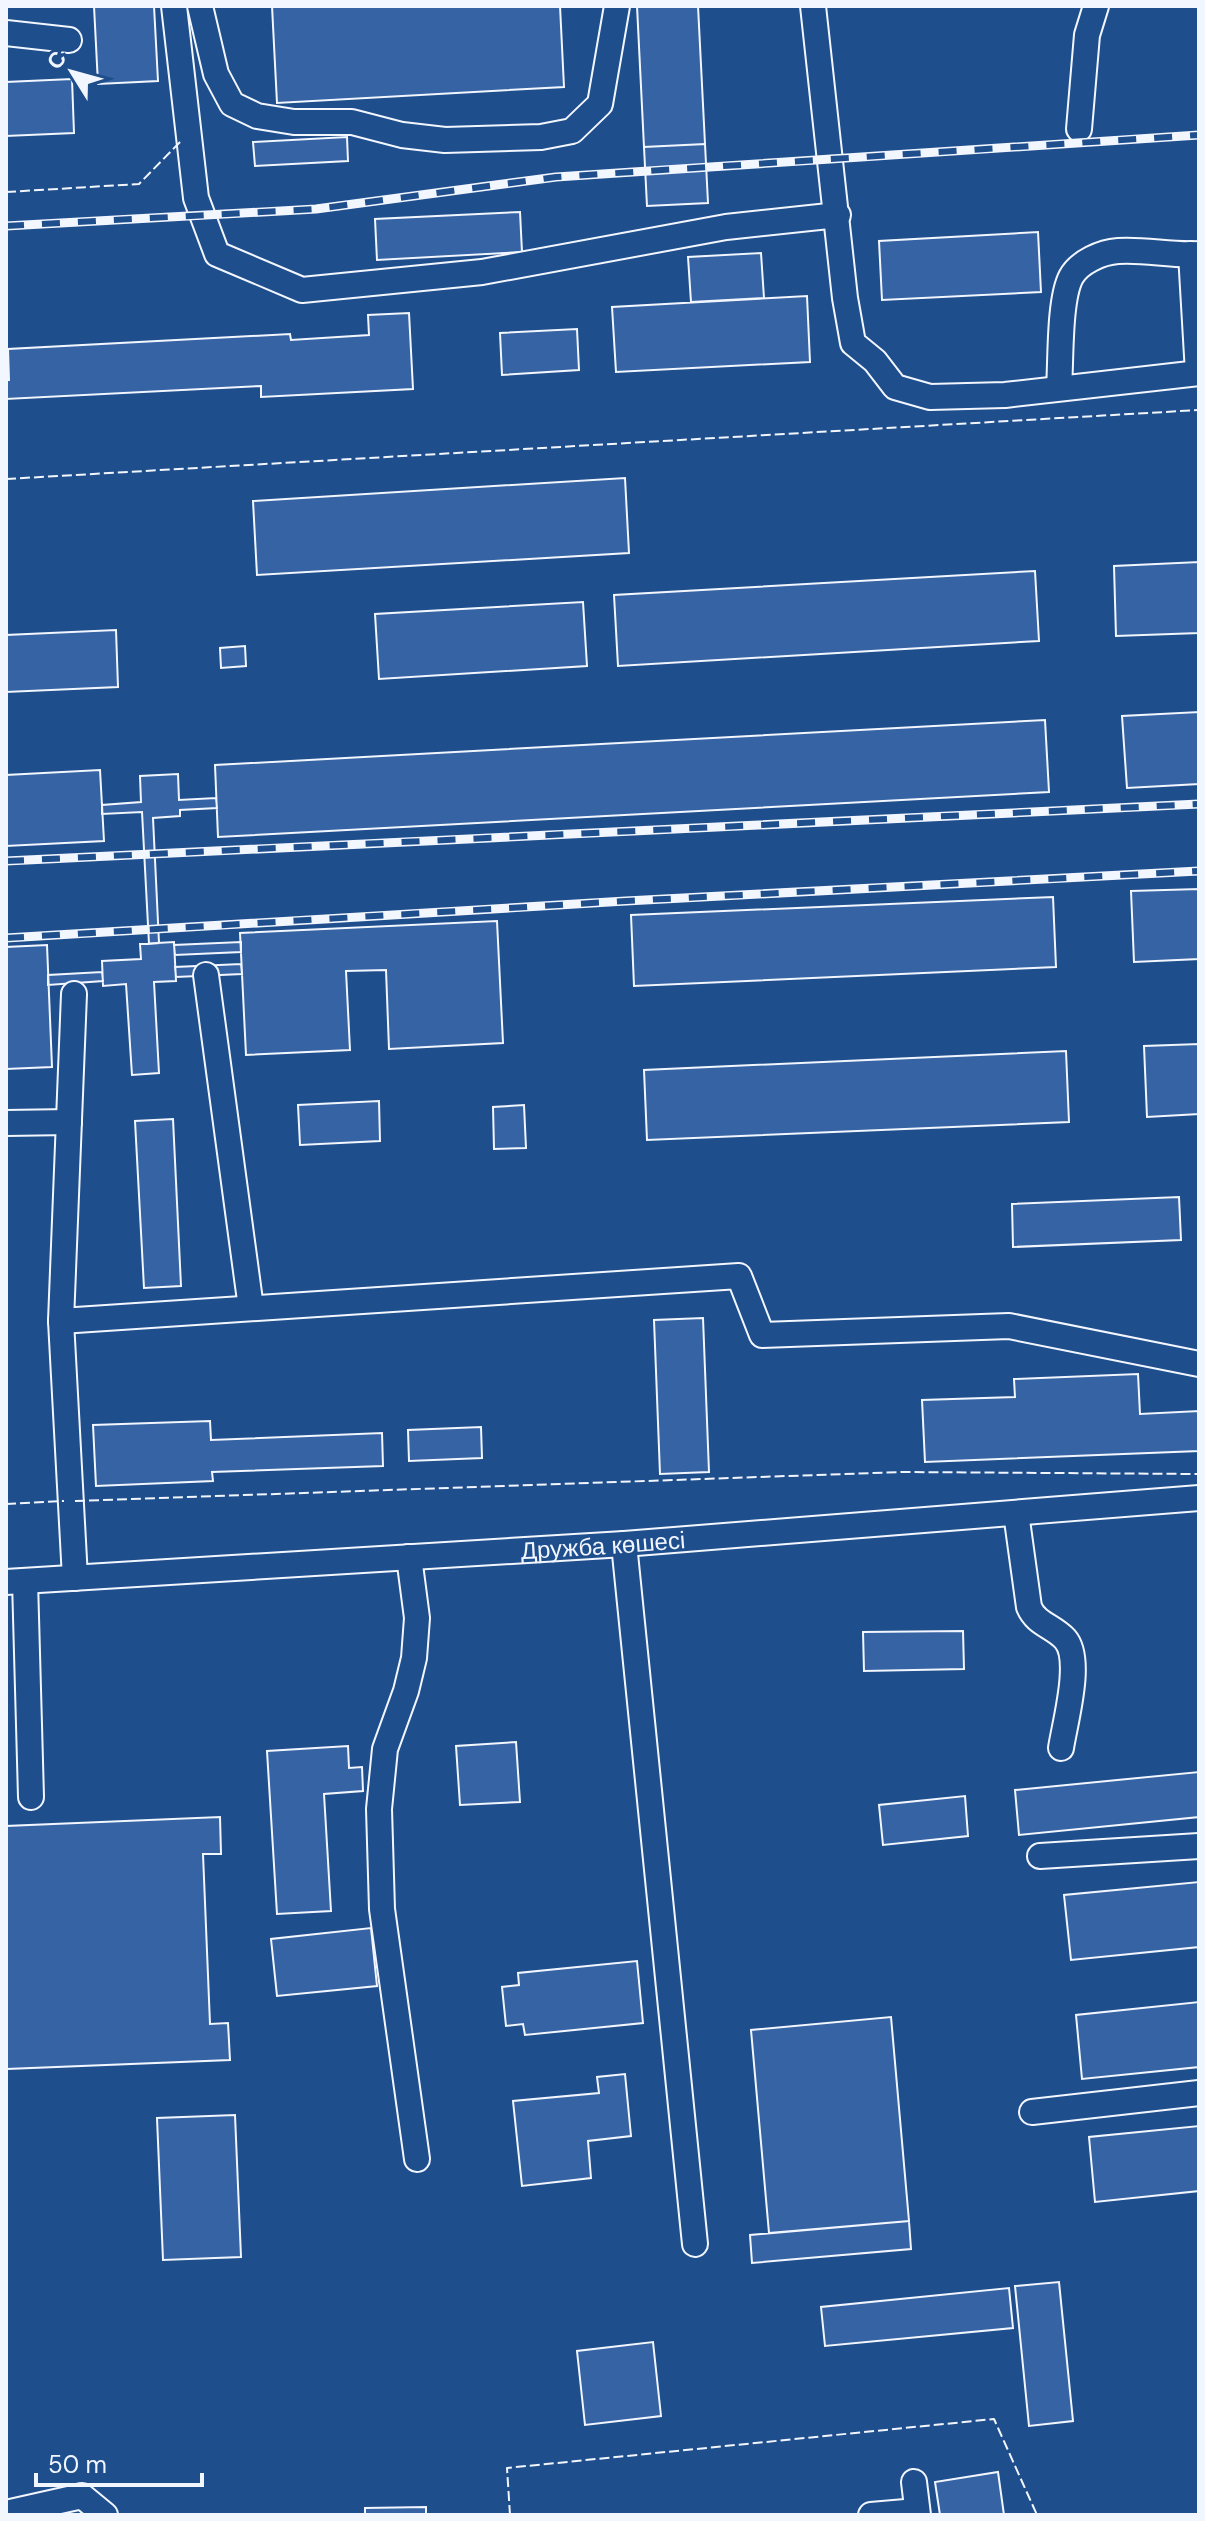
<svg xmlns="http://www.w3.org/2000/svg" width="1205" height="2521" font-family="'DM Sans',sans-serif">
<style>
.building{fill:#3563a3;stroke:#f2f6ff;stroke-width:2}
.lines{fill:none;stroke-linecap:round;stroke-linejoin:round}
.minor-casing{stroke:#f2f6ff;stroke-width:28}
.minor{stroke:#1f4e8c;stroke-width:24}
.rail-casing{stroke:#f2f6ff;stroke-width:9}
.rail{stroke:#1f4e8c;stroke-width:6;stroke-dasharray:18;stroke-linecap:butt}
.fence{stroke:#f2f6ff;stroke-width:2;stroke-dasharray:10 4;stroke-linecap:butt}
.labels{text-anchor:middle;dominant-baseline:central;stroke-width:6;stroke-linejoin:round;paint-order:stroke}
.street-label{font-size:24px;fill:#f2f6ff;stroke:#1f4e8c}
</style>
<rect width="100%" height="100%" fill="#1f4e8c"/>
<path class="building" d="M94,6h60l4,75 -60,3z
M272,6h288l4,81 -287,16z
M637,6h61l7,138 -61,3z
M72,79l2,54 -68,3v-54z
M347,137l1,24 -93,5 -2,-24z
M705,144l3,59 -61,3 -3,-59z
M520,212l2,40 -145,8 -2,-41z
M1038,232l3,60 -159,8 -3,-59z
M761,253l3,45 -73,4 -3,-45z
M807,296l3,66 -194,10 -4,-65z
M409,313l4,76 -152,8v-11l-255,13v-19h3l-1,-31 282,-15 1,6 78,-5 -1,-20z
M577,329l2,41 -77,5 -2,-42z
M625,478l4,75 -372,22 -4,-74z
M1199,562v71l-83,3 -2,-70z
M1035,571l4,70 -421,25 -4,-71z
M583,602l4,64 -208,13 -4,-65z
M116,630l2,57 -112,5v-57z
M245,646l1,20 -25,2 -1,-20z
M1199,712v72l-72,4 -5,-72z
M1045,720l4,72 -831,45 -3,-72z
M100,770l4,71 -98,5v-71z
M178,774l1,26 37,-2 1,10 -37,2v6l-27,2 6,125 -10,1 -7,-132 -40,2v-9l39,-3 -1,-26z
M1199,889v70l-65,3 -3,-71z
M1053,897l3,70 -422,19 -3,-71z
M497,921l6,122 -114,6 -3,-79 -40,1 4,79 -104,5 -6,-122z
M174,942l2,39 -22,1 5,91 -27,2 -6,-91 -23,2 -1,-25 39,-2 -1,-15z
M241,942v10l-66,3 -1,-10z
M47,945l5,122 -46,2v-122z
M241,964l1,10 -66,3 -1,-10z
M102,972l1,9 -55,4v-10z
M1199,1044v70l-52,3 -3,-71z
M1066,1051l3,71 -422,18 -3,-70z
M379,1101l1,40 -80,4 -2,-40z
M524,1105l2,43 -32,1 -1,-42z
M173,1119l8,167 -37,2 -9,-167z
M1179,1197l2,43 -168,7 -1,-43z
M703,1318l6,154 -49,2 -6,-154z
M1138,1374l2,40 59,-3v40l-274,11 -3,-62 93,-3 -1,-18z
M210,1421l1,19 171,-7 1,33 -171,6 1,9 -117,5 -3,-61z
M481,1427l1,31 -73,3 -1,-31z
M963,1631l1,38 -100,2 -1,-39z
M516,1742l4,60 -60,3 -4,-59z
M348,1746l1,22 13,-1 1,24 -39,3 7,117 -54,3 -10,-163z
M1199,1772v45l-180,18 -4,-45z
M965,1796l3,40 -85,9 -4,-40z
M220,1817l1,37h-18l7,170 18,-1 2,37 -223,9 -1,11v-254z
M1199,1882v65l-128,13 -7,-65z
M371,1928l6,58 -100,10 -6,-57z
M637,1961l6,62 -118,12 -2,-11 -17,2 -4,-39 17,-2 -1,-12z
M1199,2002v65l-117,12 -6,-64z
M891,2017l18,204 -140,12 -18,-203z
M625,2074l6,62 -43,5 3,37 -69,8 -9,-85 86,-8 -2,-16z
M235,2115l6,142 -78,3 -6,-142z
M1199,2126v65l-104,11 -6,-65z
M909,2221l2,28 -159,14 -2,-28z
M1059,2282l14,139 -44,5 -14,-140z
M1009,2288l4,40 -188,18 -4,-39z
M653,2342l8,74 -76,9 -8,-74z
M998,2472l6,43h-64l-5,-33z
M426,2507v8h-61v-7z"/>
<g class="lines">
<g class="minor-casing">
<g id="minor">
<path d="M174,6l22,192 21,56 85,36 180,-18 244,-45 112,-12"/>
<path d="M200,6l16,68 16,30 25,12 37,6h58l50,13 43,5 96,-3 31,-6 28,-27 17,-98"/>
<path d="M813,6l32,292 8,45 22,18 20,26 35,10 75,-2 194,-22"/>
<path d="M6,33l63,7"/>
<path d="M1079,129l8,-94 9,-29"/>
<path d="M1191,254l7,119"/>
<path d="M1059,388c2,-28 0,-88 12,-111 8,-15 31,-25 47,-26 27,-2 54,5 81,3"/>
<path d="M206,975l45,333"/>
<path d="M74,994l-13,327 14,257"/>
<path d="M6,1123l63,-1"/>
<path d="M61,1321l678,-45 23,59 247,-9 190,38"/>
<path d="M1016,1513l13,94c7,17 24,19 36,32 18,20 0,83 -4,109"/>
<path d="M624,1544l71,700"/>
<path d="M409,1557l8,61 -3,40 -8,33 -21,58 -6,60 3,100 35,250"/>
<path d="M25,1581l6,216"/>
<path id="s1" d="M6,1582l618,-38 575,-46"/>
<path d="M1040,1856l159,-10"/>
<path d="M1032,2112l167,-19"/>
<path d="M914,2482l4,33"/>
<path d="M6,2513l76,-17 23,19"/>
<path d="M871,2515l46,-4"/>
</g>
</g>
<use href="#minor" class="minor"/>
<g class="rail-casing">
<path id="rail" d="M6,226l310,-17 240,-32 643,-42
M6,861l1193,-57
M6,938l620,-37 573,-30"/>
</g>
<use href="#rail" class="rail"/>
<path class="fence" d="M6,192l133,-8 42,-43
M6,479l1193,-69
M75,1501l827,-29 297,2
M6,1504l58,-3
M510,2515l-3,-47 487,-49 43,96"/>
</g>
<g class="labels">
<g class="street-label">
<text stroke="none"><textPath href="#s1" startOffset="598">Дружба көшесі</textPath></text>
</g>
</g>
<rect width="1205" height="2521" fill="none" stroke="#f2f6ff" stroke-width="16"/>
<g transform="translate(72 72) rotate(307)" stroke="#1f4e8c" stroke-width="6" paint-order="stroke">
<path d="M0-6L14 30L0 20L-14 30Z" fill="#f2f6ff"/>
<text y="-12" font-size="22" font-weight="bold" text-anchor="middle" fill="#f2f6ff">С</text>
</g>
<path d="M36 2473v12h166v-12" fill="none" stroke="#f2f6ff" stroke-width="4"/>
<text x="48" y="2473" font-size="24" fill="#f2f6ff" stroke="#1f4e8c" stroke-width="6" paint-order="stroke">50 m</text>
</svg>
